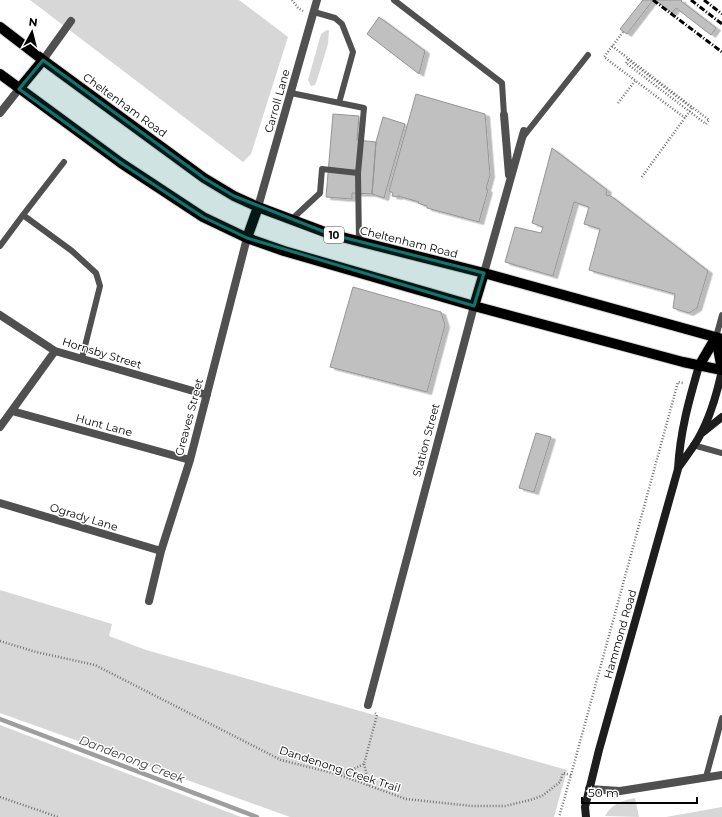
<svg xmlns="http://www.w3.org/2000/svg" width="722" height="817" font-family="Montserrat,sans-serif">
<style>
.green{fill:#d7d7d7}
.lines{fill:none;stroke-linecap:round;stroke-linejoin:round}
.stream{stroke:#9e9e9e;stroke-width:4.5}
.building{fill:#c0c0c0;stroke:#949494;filter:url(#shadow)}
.primary-casing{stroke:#dbdbdb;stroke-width:12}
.path{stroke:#727272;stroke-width:2.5;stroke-dasharray:1 2;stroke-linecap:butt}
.service{stroke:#505050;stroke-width:6}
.minor{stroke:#505050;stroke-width:8}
.secondary{stroke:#1d1d1d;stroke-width:8}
.primary{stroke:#000;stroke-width:10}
.rail{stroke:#000;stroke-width:3;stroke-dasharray:6 2 1 2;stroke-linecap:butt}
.path-bridge{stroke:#727272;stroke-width:2.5;stroke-dasharray:1 2;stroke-linecap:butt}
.marked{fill:#0f766e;fill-opacity:0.2;stroke:#0f766e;stroke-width:3;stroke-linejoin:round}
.labels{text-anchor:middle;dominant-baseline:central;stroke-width:3;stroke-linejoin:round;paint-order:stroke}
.shield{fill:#fff;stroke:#4c4c4c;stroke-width:1}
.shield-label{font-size:10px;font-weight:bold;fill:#000}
.street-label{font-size:11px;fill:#000;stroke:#fff}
.water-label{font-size:12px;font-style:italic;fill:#3f3f3f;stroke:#fff}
</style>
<defs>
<filter id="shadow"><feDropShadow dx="4.5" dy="2.5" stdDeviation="0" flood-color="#0004"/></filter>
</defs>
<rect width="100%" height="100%" fill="#fff"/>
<path class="green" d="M30,0h209l49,37 -37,117 -8,8z
M327,30h2l-1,14 -11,36 -2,5 -4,1 -3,-6 13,-46z
M0,590l112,34 -3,12 37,14 421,120 -13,47h-264l-290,-104z
M0,725l241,92h-241z
M635,798l4,19 -34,-1c7,-13 17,-15 30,-18z
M722,807v10h-56z"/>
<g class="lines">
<path class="stream" d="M0,719l257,98"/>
</g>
<path class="building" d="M643,0h10l-26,34 -7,-5z
M655,0h27l-1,1 35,27 -5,7 -35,-27 -4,5z
M379,17l46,34 -6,23 -52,-40z
M416,94l69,20 5,61 -4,14 2,1 -9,32 -52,-14v-2l-9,-3 1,-1 -21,-6v1l-6,-1 1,-3 -4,-2z
M333,114l26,2 -2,24 19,2 -4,52 -20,-1v6l-26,-2z
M383,117l22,7 -21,74 -12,-4 4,-52z
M552,148l55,42 -1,5 5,1 97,75 -11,37 -8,5 -16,-5 2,-14 -86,-24 11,-41 -16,-5 5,-17 -15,-5 -21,74 -48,-14 10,-35 26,6 2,-6 -11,-4z
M353,287l88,25 4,13 -18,67 -97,-25z
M536,433l15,4 -17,55 -15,-4z"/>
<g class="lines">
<g class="primary-casing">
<path id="primary" d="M0,27l43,33 161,118 30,18 24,11 72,27 154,39 238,66
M0,74l121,89 82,54 44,21 37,13 190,55 209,56 39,8
M19,89l24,-29
M247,238l11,-31
M474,306l10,-33
M716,337l6,33
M699,366l17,-29"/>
</g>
<path class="path" d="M292,0l6,8 5,3
M623,32l-19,25 81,61
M626,63l2,-3 64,48 -51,70
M618,103l17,-22
M0,641l36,11 59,13 186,95 59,15 66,24 66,7h33l25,-6 12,-4 18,-14 3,-9 8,2 -12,42
M364,764l6,23
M341,775l23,-11 13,-49 -2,-2
M571,775l107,-393 5,1
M0,797l58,20"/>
<path class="service" d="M394,0l108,83 2,32
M314,12l21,6 7,6 11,28 -14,51
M291,93l73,15 -6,65 1,69
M523,137l65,-82
M64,162l-41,53 49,36 24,22 4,13 -18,72
M291,220l29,-27 2,-24 36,4
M0,246l23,-31
M716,337l6,-22
M693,445l29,8
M706,777l16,-59"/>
<path class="minor" d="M43,60l28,-39
M0,113l19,-24
M504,115l5,60
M258,207l59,-207
M484,273l40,-142
M0,315l55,36 152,44
M12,411l178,49
M0,427l55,-76
M0,503l161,48
M149,601l12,-50 29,-91 57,-222
M368,705l106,-399
M589,789l31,2 102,-16"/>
<path class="secondary" d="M702,433l20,-16
M678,468c7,-10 14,-19 20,-29 12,-21 19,-45 24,-69
M586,817l-1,-10 14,-57 79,-281c2,-37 11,-69 21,-103"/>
<use href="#primary" class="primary"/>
<path class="rail" d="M653,0l69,52
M691,0l31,24
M704,0l18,14"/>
<path class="path-bridge" d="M612,46l97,74 -3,4 -80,-61"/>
</g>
<path class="marked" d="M43,60l161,118 30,18 96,38 154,39 -10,33 -227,-68 -44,-21 -82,-54 -102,-74z"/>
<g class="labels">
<rect class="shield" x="324" y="227" width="20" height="16" rx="3"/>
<g class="shield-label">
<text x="334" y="235">10</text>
</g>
<g class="street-label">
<text transform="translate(277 101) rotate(-74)">Carroll Lane</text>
<text transform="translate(125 105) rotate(36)">Cheltenham Road</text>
<text transform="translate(409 242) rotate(14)">Cheltenham Road</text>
<text transform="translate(102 353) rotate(17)">Hornsby Street</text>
<text transform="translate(189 417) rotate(-75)">Greaves Street</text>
<text transform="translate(104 425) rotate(15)">Hunt Lane</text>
<text transform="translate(426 440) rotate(-75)">Station Street</text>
<text transform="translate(84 517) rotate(17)">Ogrady Lane</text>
<text transform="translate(620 634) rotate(-74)">Hammond Road</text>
<text transform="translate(340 769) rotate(18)">Dandenong Creek Trail</text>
</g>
<g class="water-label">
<text transform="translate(132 759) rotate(21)">Dandenong Creek</text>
</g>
</g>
<g transform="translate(32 32) rotate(7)" stroke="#ffffff" stroke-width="3" paint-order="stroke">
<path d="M0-3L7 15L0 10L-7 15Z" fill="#000000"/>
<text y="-6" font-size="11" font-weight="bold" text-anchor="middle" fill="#000000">N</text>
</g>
<path d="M582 797v6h115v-6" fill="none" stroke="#000000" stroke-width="2"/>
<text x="588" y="797" font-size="12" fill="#000000" stroke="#ffffff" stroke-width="3" paint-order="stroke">50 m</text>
</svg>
